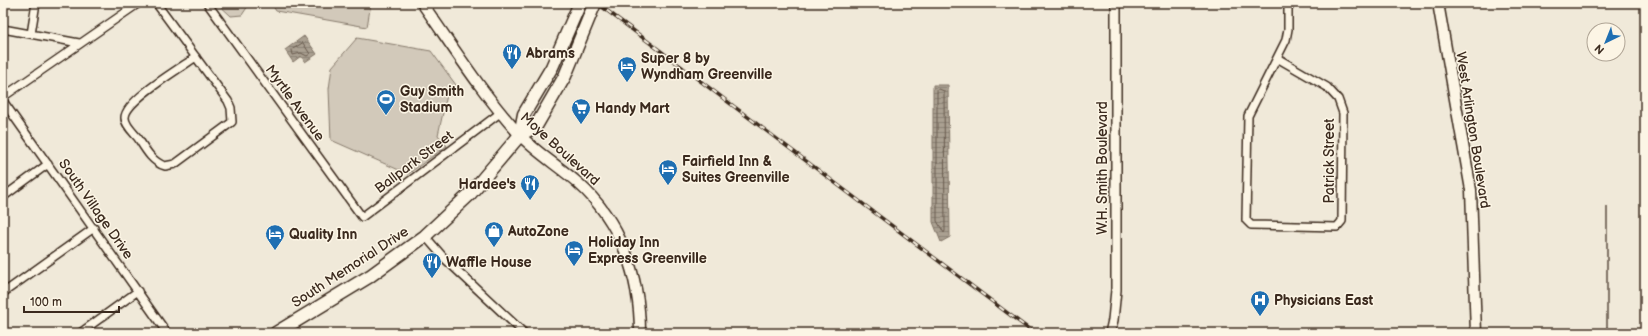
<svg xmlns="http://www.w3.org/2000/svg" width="1648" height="336" font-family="'Balsamiq Sans',sans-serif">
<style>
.green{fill:#d2c9ba;stroke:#867a6c}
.water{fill:url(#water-rules);stroke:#7e7163}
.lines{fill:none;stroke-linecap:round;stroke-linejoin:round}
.shore{stroke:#67594c;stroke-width:1}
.stream{stroke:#7e7163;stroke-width:2}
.minor-casing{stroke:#3b2a1e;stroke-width:10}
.tertiary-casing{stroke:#3b2a1e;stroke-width:12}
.secondary-casing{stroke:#3b2a1e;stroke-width:13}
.primary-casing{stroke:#3b2a1e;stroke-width:15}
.minor{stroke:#fcf5e5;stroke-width:7}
.tertiary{stroke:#fcf5e5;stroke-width:9}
.secondary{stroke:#fcf5e5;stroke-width:10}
.primary{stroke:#fcf5e5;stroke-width:12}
.rail-casing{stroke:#3b2a1e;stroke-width:3.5}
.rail{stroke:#fcf5e5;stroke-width:2;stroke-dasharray:6;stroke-linecap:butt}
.labels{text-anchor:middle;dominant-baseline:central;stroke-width:3;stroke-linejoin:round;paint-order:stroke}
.poi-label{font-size:14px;font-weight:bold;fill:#3b2a1e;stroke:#fcf5e5;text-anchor:start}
.street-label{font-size:14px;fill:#3b2a1e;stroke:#fcf5e5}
</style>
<defs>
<pattern id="water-rules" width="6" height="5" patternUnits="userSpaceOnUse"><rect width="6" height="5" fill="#aaa091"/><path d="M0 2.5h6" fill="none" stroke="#8c8376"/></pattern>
</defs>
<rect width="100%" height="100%" fill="#f0e9d9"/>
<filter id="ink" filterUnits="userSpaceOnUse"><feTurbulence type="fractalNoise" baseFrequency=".025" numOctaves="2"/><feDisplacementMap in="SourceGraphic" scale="8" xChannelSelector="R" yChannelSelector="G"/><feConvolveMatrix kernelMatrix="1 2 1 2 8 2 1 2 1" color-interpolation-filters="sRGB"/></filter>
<g filter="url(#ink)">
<path class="green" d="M217,3h33l-8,12 -11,1z
M271,3h100l-4,24 -91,-16z
M357,38l74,13 25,34 -1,11 -8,-1 -9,40 9,11 -39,28 -77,-34 -2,-51 3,-22z"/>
<path class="water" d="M304,36l13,18 -12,8 -4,-6 -8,6 -8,-12z
M933,85h15l2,152 -9,5 -8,-20z"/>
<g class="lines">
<path class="shore" d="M303,43l7,11 -3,2 -6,-3 -8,2 -1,-5z
M939,89l5,2 1,140 -1,2 -7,-12v-130z"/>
<path class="stream" d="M1607,333v-126"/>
<g class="minor-casing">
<path id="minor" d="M156,3l72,98 3,7 1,14 -57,42 -10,2c-13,-4 -20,-17 -27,-28 -4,-5 -13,-13 -13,-20 -1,-17 57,-51 71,-61
M207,3l155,214 138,-104
M3,29l76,14
M31,34l5,-31
M1277,58l50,29 11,12 5,14 -1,108 -5,6 -86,-2 -5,-5 2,-104 38,-76 2,-11v-26
M3,97l136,-94
M3,101l164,232
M3,197l45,-33
M425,236l20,23 79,74
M3,293l91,-65
M80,333l58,-42"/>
</g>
<g class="tertiary-casing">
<path id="tertiary" d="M1110,333l3,-13 3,-30v-287"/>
</g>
<g class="secondary-casing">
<path id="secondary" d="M422,3c31,44 60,90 96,130 17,19 41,33 60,50 43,38 62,94 62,150
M1438,3l33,187 5,143"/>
</g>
<g class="primary-casing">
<path id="primary" d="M520,135l4,-21 28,-47 28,-64
M276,333l94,-57 55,-40 45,-42 50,-59 16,-9 29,-50 30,-73"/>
</g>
<use href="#minor" class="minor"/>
<use href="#tertiary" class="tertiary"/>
<use href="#secondary" class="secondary"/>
<use href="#primary" class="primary"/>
<g class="rail-casing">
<path id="rail" d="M597,3l437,330"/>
</g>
<use href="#rail" class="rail"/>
</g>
</g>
<defs>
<g id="restaurant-pin" transform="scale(1)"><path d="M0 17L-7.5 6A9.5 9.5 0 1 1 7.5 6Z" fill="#1f6fb2" stroke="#fcf5e5"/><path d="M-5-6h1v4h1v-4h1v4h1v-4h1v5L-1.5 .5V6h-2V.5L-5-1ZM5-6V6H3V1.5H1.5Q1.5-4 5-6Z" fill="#fff"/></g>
<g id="hotel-pin" transform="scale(1)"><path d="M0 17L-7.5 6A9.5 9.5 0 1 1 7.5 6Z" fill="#1f6fb2" stroke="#fcf5e5"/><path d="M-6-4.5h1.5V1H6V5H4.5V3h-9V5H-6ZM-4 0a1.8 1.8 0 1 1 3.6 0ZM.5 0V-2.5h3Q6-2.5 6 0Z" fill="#fff"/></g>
<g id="stadium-pin" transform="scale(1)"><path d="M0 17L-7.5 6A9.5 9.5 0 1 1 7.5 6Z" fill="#1f6fb2" stroke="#fcf5e5"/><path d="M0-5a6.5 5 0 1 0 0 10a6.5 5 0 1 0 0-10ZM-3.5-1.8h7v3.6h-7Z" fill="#fff"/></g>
<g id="supermarket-pin" transform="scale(1)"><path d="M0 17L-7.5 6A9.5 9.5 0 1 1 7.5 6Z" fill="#1f6fb2" stroke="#fcf5e5"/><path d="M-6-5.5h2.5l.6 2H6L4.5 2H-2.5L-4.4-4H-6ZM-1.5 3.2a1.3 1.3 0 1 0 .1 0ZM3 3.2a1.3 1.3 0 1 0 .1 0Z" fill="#fff"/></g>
<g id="shop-pin" transform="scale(1)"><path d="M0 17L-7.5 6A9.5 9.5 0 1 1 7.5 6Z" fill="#1f6fb2" stroke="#fcf5e5"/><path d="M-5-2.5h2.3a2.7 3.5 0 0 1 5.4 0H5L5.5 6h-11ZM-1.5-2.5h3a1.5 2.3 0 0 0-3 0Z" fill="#fff"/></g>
<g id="hospital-pin" transform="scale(1)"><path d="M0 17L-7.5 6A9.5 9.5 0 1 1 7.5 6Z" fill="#1f6fb2" stroke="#fcf5e5"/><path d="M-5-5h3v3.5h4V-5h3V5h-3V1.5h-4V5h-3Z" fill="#fff"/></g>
</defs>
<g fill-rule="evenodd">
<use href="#restaurant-pin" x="512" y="53"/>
<use href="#hotel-pin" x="627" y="66"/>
<use href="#stadium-pin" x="386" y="99"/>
<use href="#supermarket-pin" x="581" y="108"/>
<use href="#hotel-pin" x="668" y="169"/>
<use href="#restaurant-pin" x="530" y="184"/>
<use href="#shop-pin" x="494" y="231"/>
<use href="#hotel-pin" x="275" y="234"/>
<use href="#hotel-pin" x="574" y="250"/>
<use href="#restaurant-pin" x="432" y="262"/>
<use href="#hospital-pin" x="1260" y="300"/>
</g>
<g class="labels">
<g class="poi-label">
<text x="526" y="53">Abrams</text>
<text x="641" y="58">Super 8 by<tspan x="641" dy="16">Wyndham Greenville</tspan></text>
<text x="400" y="91">Guy Smith<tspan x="400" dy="16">Stadium</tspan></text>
<text x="595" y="108">Handy Mart</text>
<text x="682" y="161">Fairfield Inn &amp;<tspan x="682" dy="16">Suites Greenville</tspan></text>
<text x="516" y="184" text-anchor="end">Hardee's</text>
<text x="508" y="231">AutoZone</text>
<text x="289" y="234">Quality Inn</text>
<text x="588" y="242">Holiday Inn<tspan x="588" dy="16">Express Greenville</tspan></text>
<text x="446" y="262">Waffle House</text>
<text x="1274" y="300">Physicians East</text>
</g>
<g class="street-label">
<text transform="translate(295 103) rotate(54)">Myrtle Avenue</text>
<text transform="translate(1473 130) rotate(81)">West Arlington Boulevard</text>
<text transform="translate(560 149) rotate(42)">Moye Boulevard</text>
<text transform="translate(1329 161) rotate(-90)">Patrick Street</text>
<text transform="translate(414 162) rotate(-37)">Ballpark Street</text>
<text transform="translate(1102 168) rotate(-90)">W.H. Smith Boulevard</text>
<text transform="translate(96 209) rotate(55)">South Village Drive</text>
<text transform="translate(350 267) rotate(-33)">South Memorial Drive</text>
</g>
</g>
<rect width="1648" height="336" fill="none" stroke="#fcf5e5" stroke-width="16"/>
<rect x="8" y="8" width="1632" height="320" fill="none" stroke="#3b2a1e" stroke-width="1.5" filter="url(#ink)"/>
<g transform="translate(1606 42) rotate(223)"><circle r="19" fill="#fcf5e5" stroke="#afa495"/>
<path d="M0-3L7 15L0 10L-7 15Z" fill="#1f6fb2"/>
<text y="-6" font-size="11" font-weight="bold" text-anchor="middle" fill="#3b2a1e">N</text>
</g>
<path d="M24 306v6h95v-6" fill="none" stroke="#3b2a1e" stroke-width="2"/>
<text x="30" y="306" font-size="12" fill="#3b2a1e" stroke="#fcf5e5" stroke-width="3" paint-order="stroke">100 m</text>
</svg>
